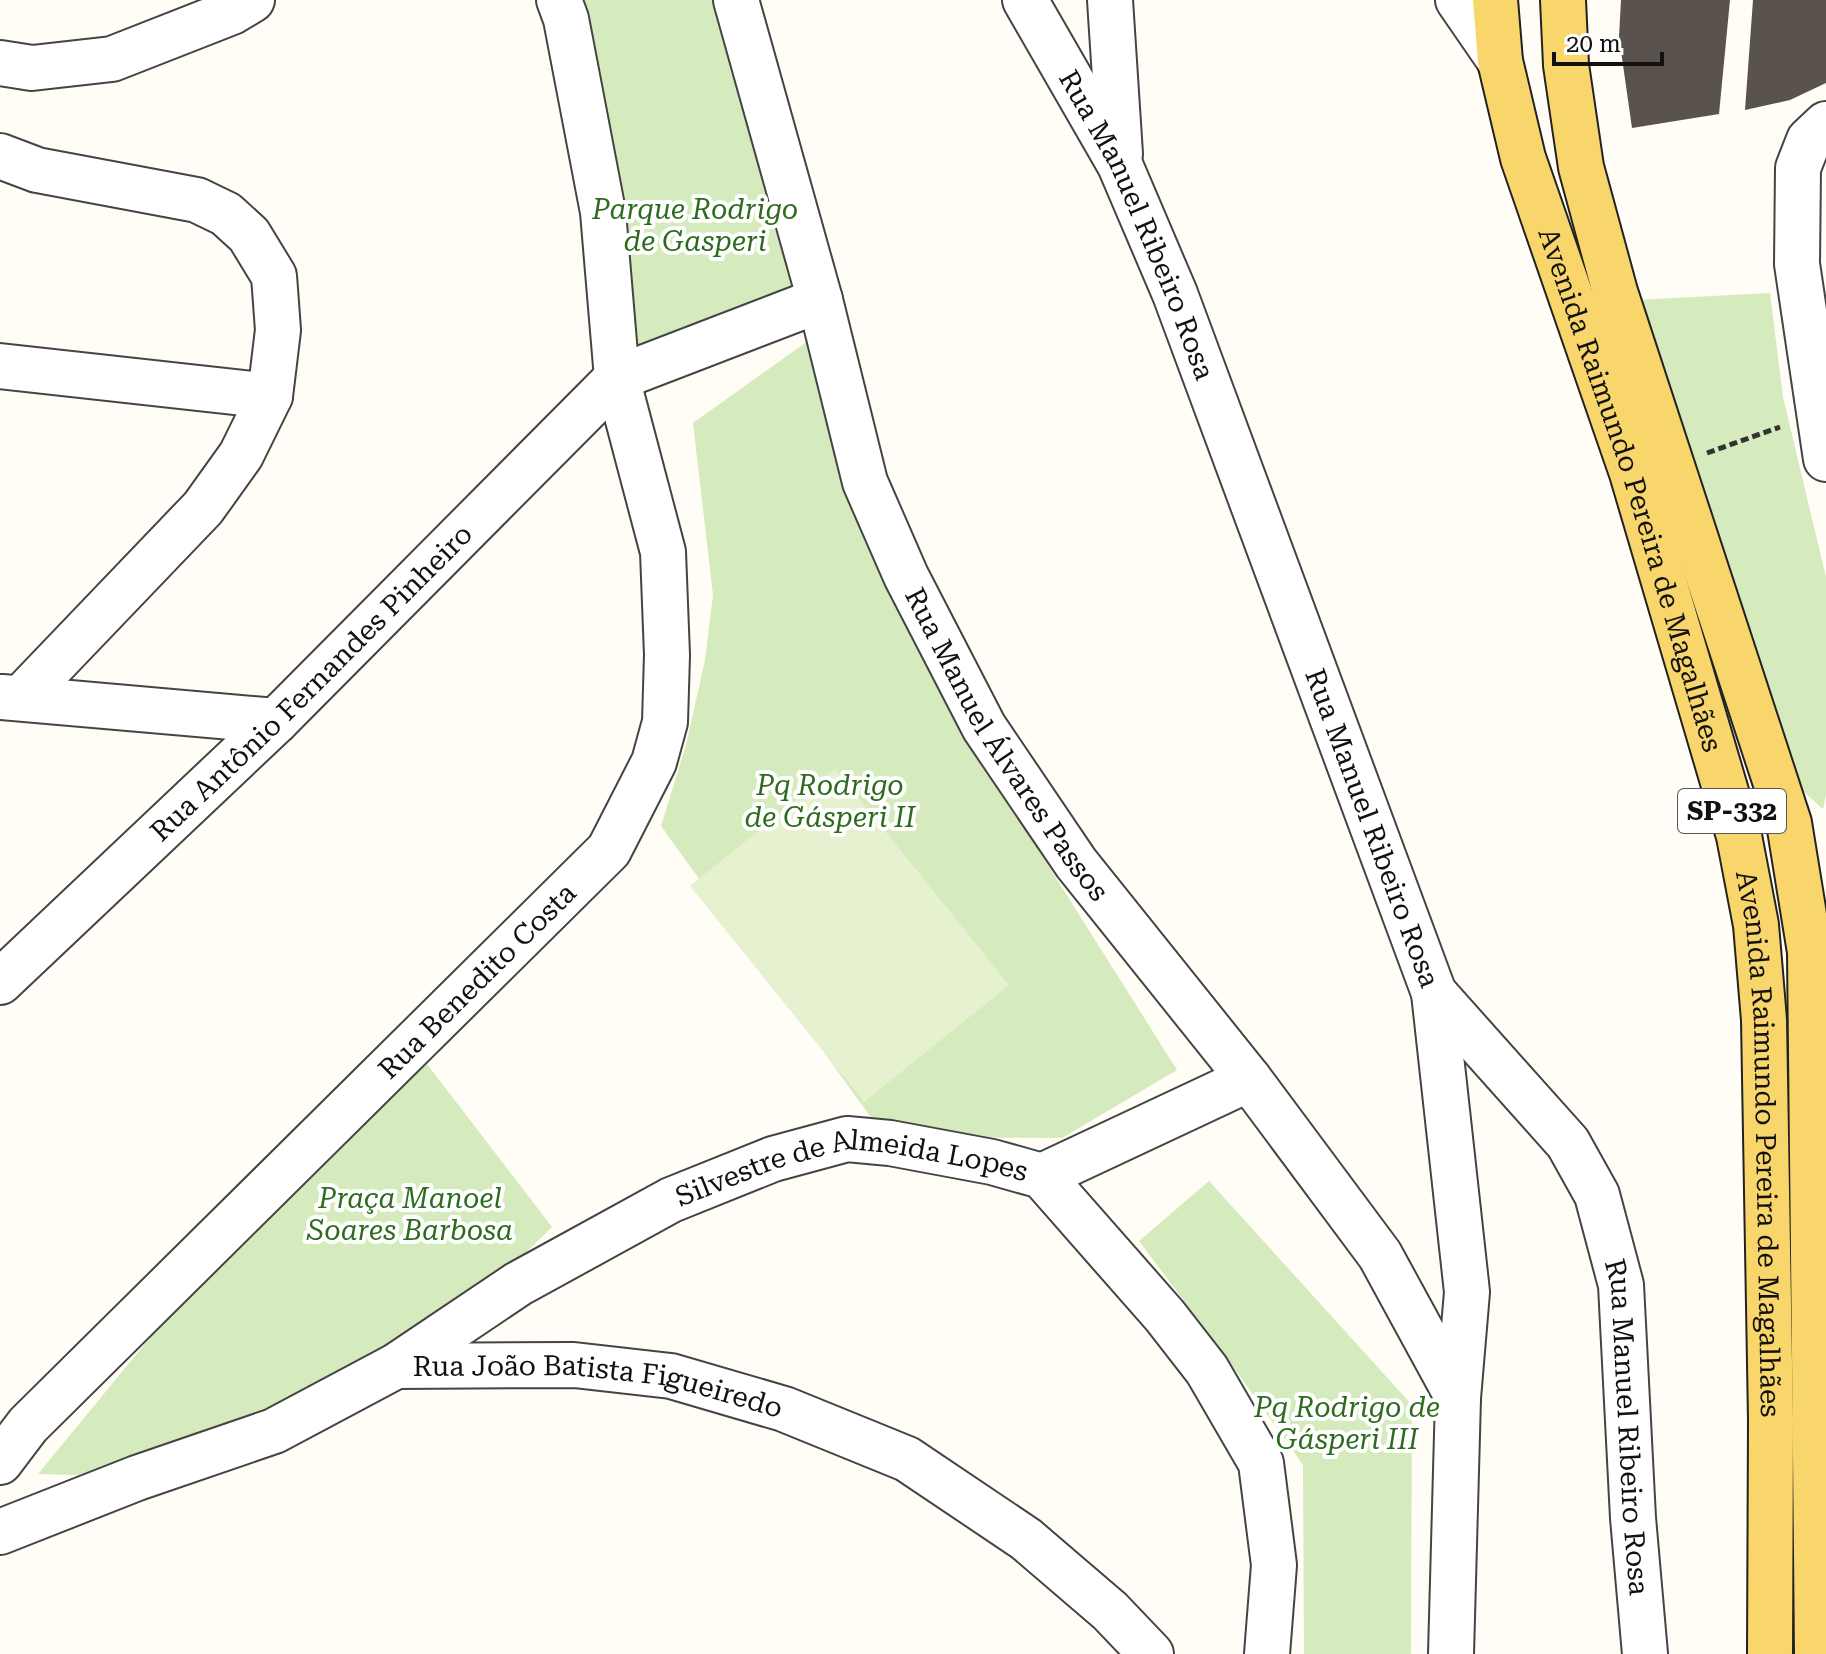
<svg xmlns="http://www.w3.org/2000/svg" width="1826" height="1654" font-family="'Roboto Serif',serif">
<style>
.green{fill:#d5ebbd}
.pitch{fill:#e6f2cf}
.building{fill:#5a524d}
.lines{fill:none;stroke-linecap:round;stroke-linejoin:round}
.minor-casing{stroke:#444;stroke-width:48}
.major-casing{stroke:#222;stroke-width:48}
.path{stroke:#333;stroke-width:5;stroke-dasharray:8 4;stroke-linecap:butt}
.minor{stroke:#fff;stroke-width:44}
.major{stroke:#f9d66b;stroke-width:44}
.labels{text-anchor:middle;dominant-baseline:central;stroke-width:8;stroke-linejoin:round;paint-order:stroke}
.shield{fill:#fff;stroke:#585858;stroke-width:2}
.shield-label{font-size:26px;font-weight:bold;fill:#111}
.park-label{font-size:28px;font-style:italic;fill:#2f6b1f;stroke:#fff}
.street-label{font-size:28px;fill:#111;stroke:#fff}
</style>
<rect width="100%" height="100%" fill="#fffdf5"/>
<path class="green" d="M567,0h154l78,287 -165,67z
M1770,293l13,104 43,180v217l-3,15 -34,-30 -154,-479z
M819,333l152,410 206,327 -115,68 -177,-1 -224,-311 25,-81 19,-85 8,-65 -20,-172z
M427,1064l125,163 -53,52 -142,90 -247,107 -72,-2 138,-168 124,-134z
M1209,1181l203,224 -1,249h-107l-1,-189 -74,-104 -90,-120z"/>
<path class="pitch" d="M835,769l174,216 -145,117 -174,-216z"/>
<path class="building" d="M1621,0h109l-11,114 -87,14 -13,-91z
M1753,0h73v83l-36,17 -45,10z"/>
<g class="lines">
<g class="minor-casing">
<g id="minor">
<path id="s1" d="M736,0l84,300 45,182 41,94 78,151 92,136 173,216 131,176 78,143"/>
<path id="s2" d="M1025,0l95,165 55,129 259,699 134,150 29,52 24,90 12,233 12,136"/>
<path d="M1110,0l10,154"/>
<path d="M1458,0l42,61"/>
<path d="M0,63l32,5 80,-9 120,-47 20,-12"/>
<path d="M1826,124l-17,16 -11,28 -1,96 29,195"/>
<path d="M0,156l37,14 160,30 29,14 23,21 25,41 4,54 -8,66 -29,59 -38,53 -181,189"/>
<path d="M0,366l270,30"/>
<path d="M2,697l274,24"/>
<path id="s3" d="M0,982l276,-261 341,-343 203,-78"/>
<path d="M1434,993l33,299 -9,106 -7,256"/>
<path d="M1042,1176l207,-97"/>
<path id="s4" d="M396,1366l178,-1 97,11 113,33 123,50 119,80 84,72 41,43"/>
<path id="s5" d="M0,1462l28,-37 581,-575 45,-88 11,-40 2,-67 -4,-103 -46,-174 -14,-166 -37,-193 -7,-19"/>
<path id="s6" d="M0,1532l137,-54 137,-47 122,-65 122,-82 153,-84 102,-41 74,-20 43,4 102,19 50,14 123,140 42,54 54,93 13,102 -7,89"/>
</g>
</g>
<g class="major-casing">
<g id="major">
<path id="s7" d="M1495,0l5,61 23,97 109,315 107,363 17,89 8,95 7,400 -1,234"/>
<path d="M1563,0l3,65 15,102 34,125 174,531 21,129 7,702"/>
</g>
</g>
<path class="path" d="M1707,453l73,-26"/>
<use href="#minor" class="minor"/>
<use href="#major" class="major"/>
</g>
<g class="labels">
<rect class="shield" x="1678" y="789" width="108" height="44" rx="6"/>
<g class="shield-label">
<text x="1732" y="811">SP-332</text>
</g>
<g class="park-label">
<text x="695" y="209">Parque Rodrigo<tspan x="695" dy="32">de Gasperi</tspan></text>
<text x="830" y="785">Pq Rodrigo<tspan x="830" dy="32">de Gásperi II</tspan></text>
<text x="410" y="1198">Praça Manoel<tspan x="410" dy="32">Soares Barbosa</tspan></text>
<text x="1347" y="1407">Pq Rodrigo de<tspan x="1347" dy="32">Gásperi III</tspan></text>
</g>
<g class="street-label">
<text stroke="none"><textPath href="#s2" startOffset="252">Rua Manuel Ribeiro Rosa</textPath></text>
<text stroke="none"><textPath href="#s7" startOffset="510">Avenida Raimundo Pereira de Magalhães</textPath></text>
<text stroke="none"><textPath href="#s3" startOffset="432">Rua Antônio Fernandes Pinheiro</textPath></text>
<text stroke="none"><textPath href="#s1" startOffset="798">Rua Manuel Álvares Passos</textPath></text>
<text stroke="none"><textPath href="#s2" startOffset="900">Rua Manuel Ribeiro Rosa</textPath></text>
<text stroke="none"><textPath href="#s5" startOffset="678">Rua Benedito Costa</textPath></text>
<text stroke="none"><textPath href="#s7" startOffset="1182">Avenida Raimundo Pereira de Magalhães</textPath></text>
<text stroke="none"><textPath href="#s6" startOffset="940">Silvestre de Almeida Lopes</textPath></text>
<text stroke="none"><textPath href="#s4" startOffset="204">Rua João Batista Figueiredo</textPath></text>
<text stroke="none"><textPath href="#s2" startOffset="1572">Rua Manuel Ribeiro Rosa</textPath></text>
</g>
</g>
<path d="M1554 52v12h108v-12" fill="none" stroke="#111111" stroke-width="4"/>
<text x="1566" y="52" font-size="24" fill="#111111" stroke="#ffffff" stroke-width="6" paint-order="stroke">20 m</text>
</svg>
